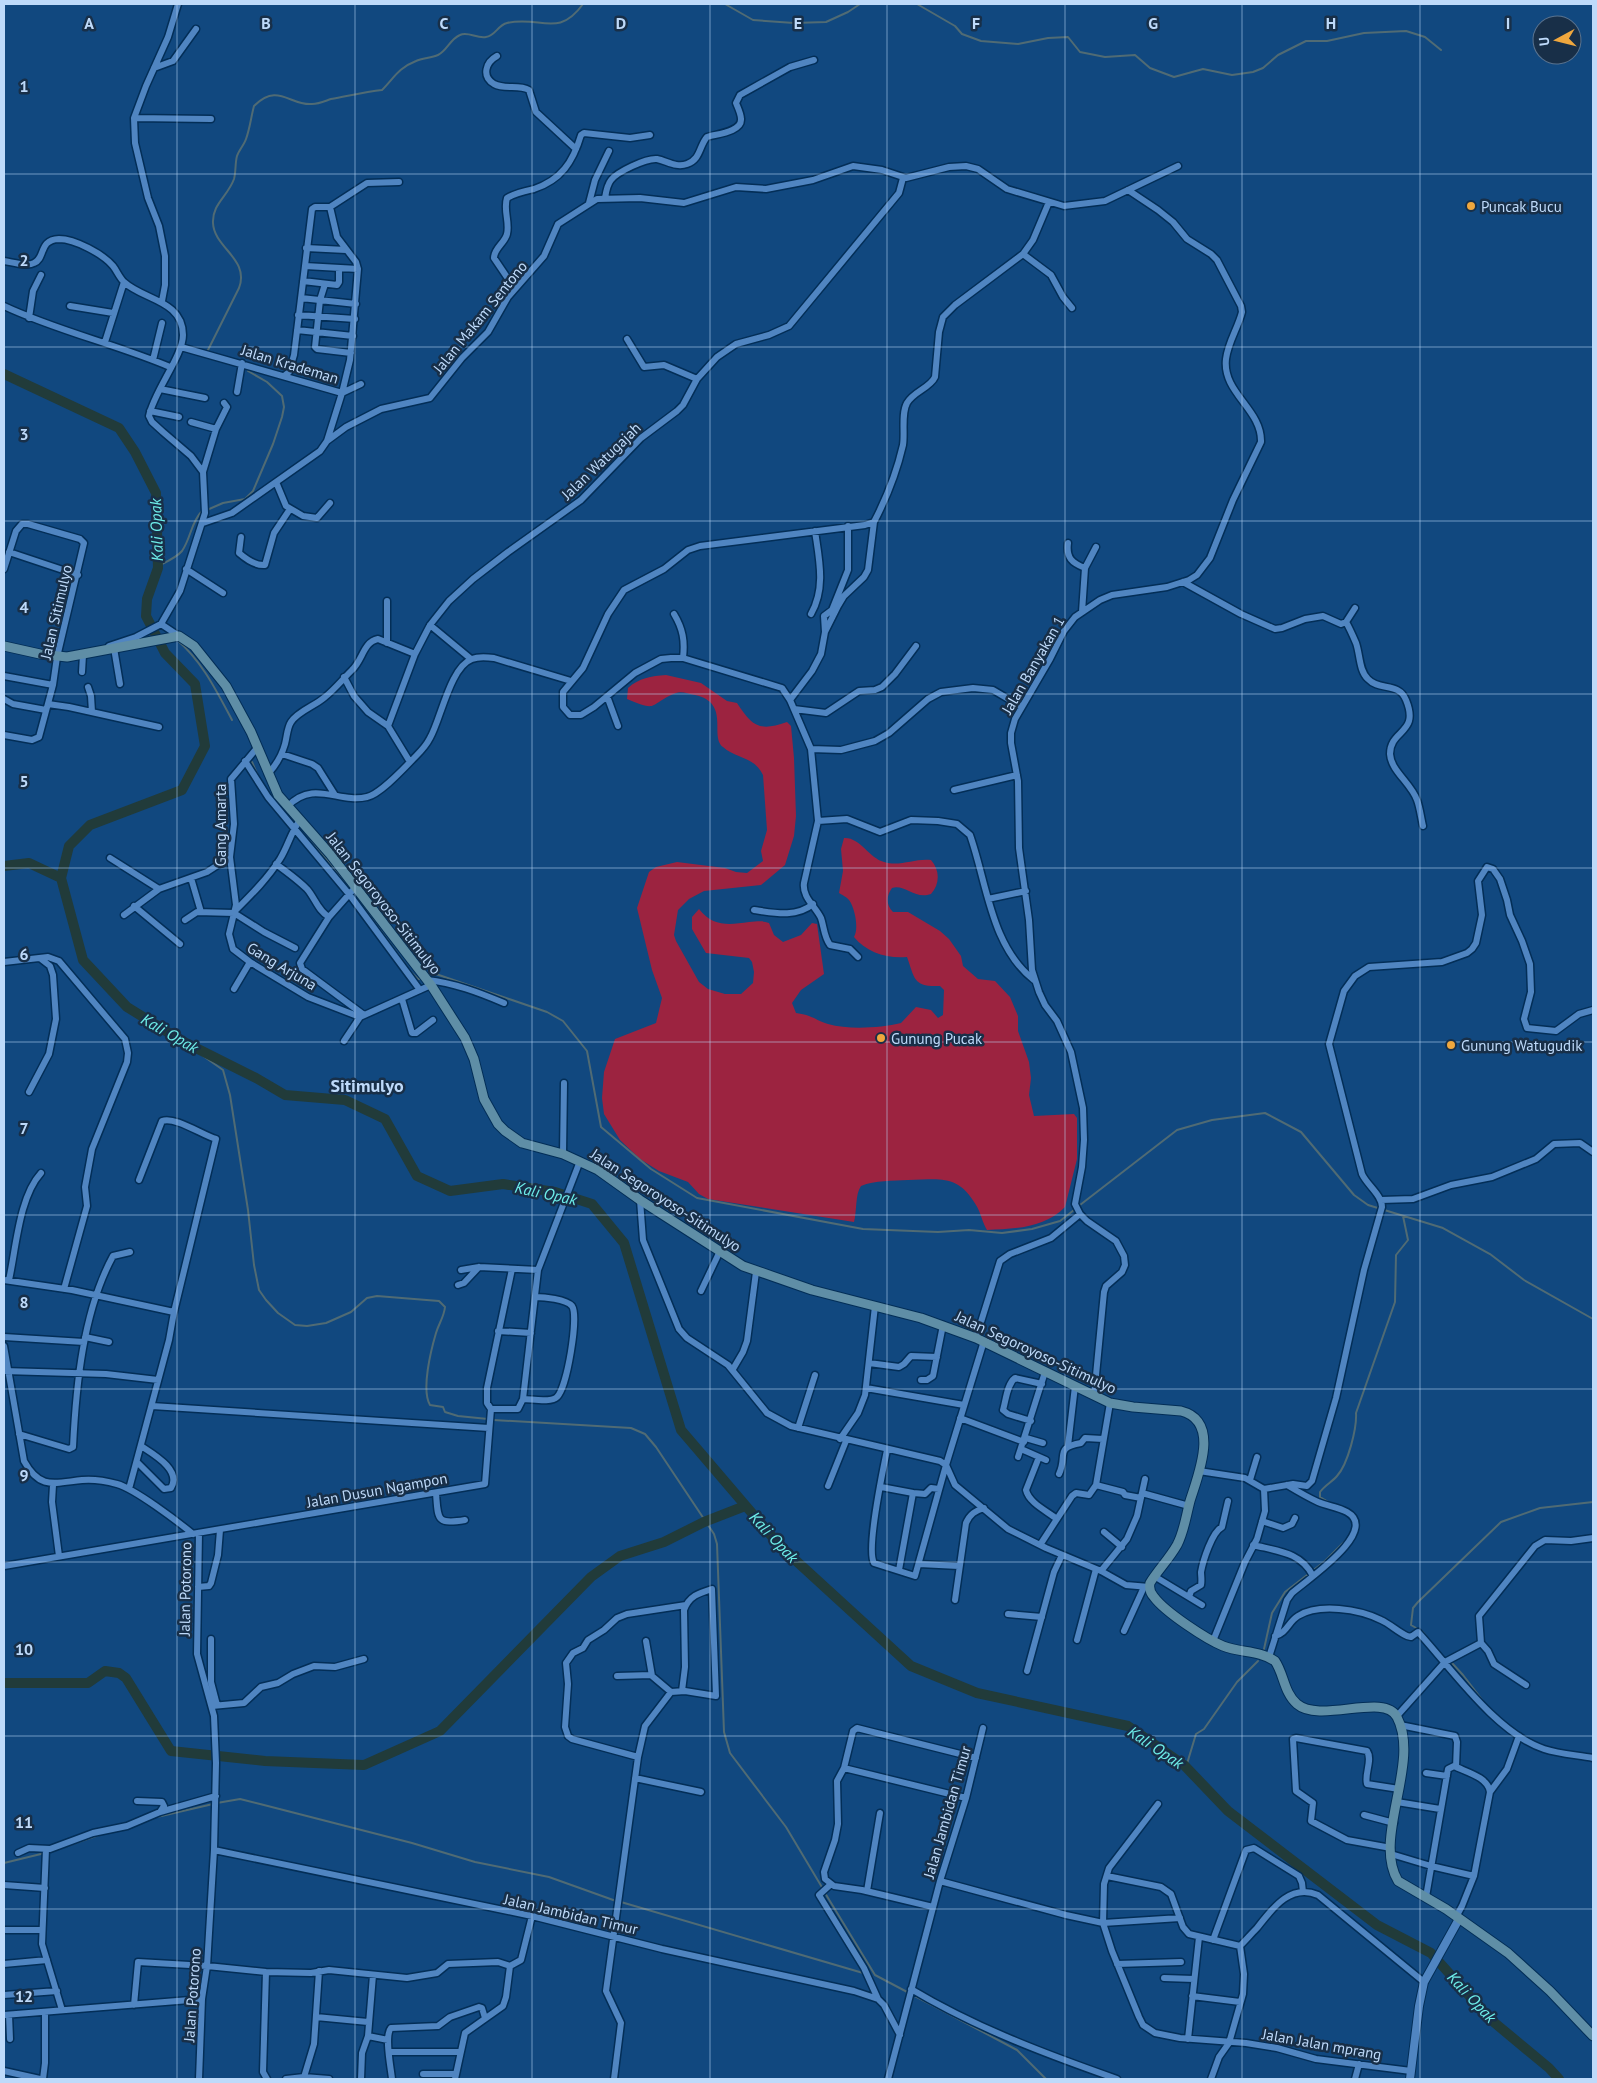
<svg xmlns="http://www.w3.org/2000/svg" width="1597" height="2083" font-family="'PT Sans',sans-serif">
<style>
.green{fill:#9c2340}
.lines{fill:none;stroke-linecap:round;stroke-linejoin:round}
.stream{stroke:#506b74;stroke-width:2}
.river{stroke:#213b3a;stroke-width:10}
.minor-casing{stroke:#032e57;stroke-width:9}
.tertiary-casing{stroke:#032e57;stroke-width:10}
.secondary-casing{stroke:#032e57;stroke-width:11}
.minor{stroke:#5085c1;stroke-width:6}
.tertiary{stroke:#5085c1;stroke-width:8}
.secondary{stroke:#5f8ea6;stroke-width:9}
.grid{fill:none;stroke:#bedafa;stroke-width:1;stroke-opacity:0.55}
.poi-dot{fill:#efa73e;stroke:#182f48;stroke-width:2}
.labels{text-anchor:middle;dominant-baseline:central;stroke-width:5;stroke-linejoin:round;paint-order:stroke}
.poi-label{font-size:15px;fill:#bedafa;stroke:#182f48;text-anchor:start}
.street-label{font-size:15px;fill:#bedafa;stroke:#182f48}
.water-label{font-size:16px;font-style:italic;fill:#6eeeea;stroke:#182f48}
.quarter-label{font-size:18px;font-weight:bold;fill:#bedafa;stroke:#182f48}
.grid-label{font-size:16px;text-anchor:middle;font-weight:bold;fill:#bedafa;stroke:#182f48;stroke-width:5;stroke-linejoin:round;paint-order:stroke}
</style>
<rect width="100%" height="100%" fill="#11487f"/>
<path class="green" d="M666,675l35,8 26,18 10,2c15,23 22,29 50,19l4,4 3,32 2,58 -2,20 -9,29 -24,20 -57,6 -15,8 -11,11 -4,25 2,6 23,41 9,7 17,5h16l12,-11 1,-11 -2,-10 -3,-4 -43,-5 -14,-24v-12l7,-8c14,18 30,16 50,13 7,0 13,-2 20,1l5,12 9,7 18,-7 11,-12 5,1 7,50 -23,16 -9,13 4,10c16,2 19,7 32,11 21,6 52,4 73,-1l15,-16 15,3 7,8 5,-3 1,-25 -4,-4c-27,1 -25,-7 -33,-29 -20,2 -41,-5 -53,-20 5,-8 1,-29 -5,-37 -2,-3 -7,-5 -10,-7l4,-22 -2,-22 3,-11c16,-1 25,20 40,24 16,5 31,-4 47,-2 9,10 9,24 0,34 -16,6 -26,-10 -39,-6 -6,8 -6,17 1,24h15l32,19 9,8 12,17 2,10 15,13 17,2 15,16 8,19v15l11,31 2,16 -2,17 5,21 40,-2 3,4v41l-12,48c-20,21 -51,22 -78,23 -5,-8 -6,-17 -11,-25 -19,-32 -37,-25 -68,-25 -15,1 -33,0 -47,6 -6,8 -4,26 -7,36l-146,-23 -9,-5 -11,-12 -29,-11 -19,-12 -20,-19 -16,-26 -2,-16 2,-26 11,-33 41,-16 6,-25 -10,-28 -15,-62 12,-36 7,-5 21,-5 48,6 11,4 11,1 16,-12 -2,-10 6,-21 -4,-55c-9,-19 -27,-16 -40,-28 -14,-11 8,-44 -28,-52 -7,-1 -13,-4 -19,-2 -28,11 -16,20 -49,6l1,-11c11,-10 23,-12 38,-13z"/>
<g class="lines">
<path class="stream" d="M725,4l28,16 41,3 32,-1 22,-10 12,-8
M917,4l38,22 7,8 19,7 37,3 30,-6 20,-1 12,15 25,5 30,-2 15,13 24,9 29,-8 29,6 21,-3 10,-4 15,-13 28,-14h21l37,-8 42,-2 19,6 16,13
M208,350l31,-62c11,-29 -25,-40 -26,-65 -1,-19 15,-27 21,-44 2,-7 1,-16 3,-23 2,-6 7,-11 9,-17 4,-11 5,-22 8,-33 24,-24 36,0 58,-2 7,0 13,-3 19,-5 17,-3 34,-7 51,-9 12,-12 16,-22 34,-29 6,-3 15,-3 22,-6 9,-4 12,-16 22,-20 8,-4 17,4 26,2 9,-1 12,-12 21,-14 33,-8 51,16 76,-19
M207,510l16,-7 22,-4 8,-8 20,-47 9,-27 2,-10 -2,-11 -15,-14 -19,-11
M158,566c8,-4 18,-8 24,-15 9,-13 9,-29 20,-40
M176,639c26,22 40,51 56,81
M252,762l6,14
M268,792l27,30
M301,827l50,63
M354,894l57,78 7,7h3
M427,975l6,-2 114,39 16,9 24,30 14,76 50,42 46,29 166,31 75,3 31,-2 33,3 30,-4 28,-8 14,-11
M182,1041l41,29 7,25 18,115 6,55 5,25 7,10 12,13 17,12 12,1 19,-3 25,-11 16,-14 10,-2 62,5 6,6c-1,10 -6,16 -9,26 -5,17 -15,57 -6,72l13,2 2,5 13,4 30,3
M1080,1205l97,-75 35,-10 53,-7 36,19 53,63 14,10 75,23 47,26 34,26 69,39
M493,1420l138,8 14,6 11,13 58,87 3,10 7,188 6,21 56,74 37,62
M1330,1503l-10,-6v-5c5,-7 12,-10 17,-16 11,-12 20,-48 19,-63l39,-111 1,-47 12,-15 -5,-24
M1434,1646l-11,-14 -12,-7 2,-17 5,-6 83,-80 39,-14 53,-6
M1264,1649l8,-36 13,-21 39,-30 23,-23
M1451,1662l12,13 20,26
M1186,1767l10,-33 8,-5 33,-47 21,-21
M217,1803l23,-4 20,5 152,39 63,19 74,15 67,24
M157,1817l56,-13
M64,1847l38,-13
M4,1863l41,-10
M825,1893l50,82 142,75 29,29
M621,1902l242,71"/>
<path class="river" d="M4,374l115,54 16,24 21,41 2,75 -11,31 -1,17 19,37 30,31 10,62 -23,44 -92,35 -21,21 -8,32 22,82 44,47 55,34 74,37 29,17 60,5 40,19 32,57 33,15 53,-7 52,8 37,12 32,39 57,187 100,117 130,119 66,27 151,33 56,39 44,46 149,114 54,28 59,66 59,49 10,11
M4,866l25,-3 32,15
M4,1683h84l17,-12 14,2 7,5 45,73 94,10 99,4 76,-34 151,-154 29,-21 44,-14 40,-20 41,-16"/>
<g class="minor-casing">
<path id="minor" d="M497,56c-11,6 -16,20 -3,28 11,6 25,0 35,6l7,22 40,37
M154,68l19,-7 23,-32
M134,118l77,1
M605,198c1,-6 2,-13 6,-18 6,-8 35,-22 46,-21 10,2 19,9 30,5 14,-5 12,-18 20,-27 9,-3 35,-5 34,-18 0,-5 -3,-11 -5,-16l4,-8 50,-28 24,-7
M589,203l6,-23 14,-29
M330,207l7,30 19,25 2,7 -8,91 -8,33 19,-9
M306,248l40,2
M1023,254l28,21 12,22 9,11
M4,261c8,1 23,6 30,2 12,-5 4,-23 25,-24 16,0 44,15 54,27 4,5 6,11 11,16 19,18 59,18 59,53 0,21 -29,56 -34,81l3,6 11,10 28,24 12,16 2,41 -25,78 -19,33 -25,13 -27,9
M305,266l53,3
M303,281l34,4 2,-3v-14
M325,284l-5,16 -5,47 2,2 34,4
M515,289l-21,-31c0,-10 11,-15 13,-24 3,-12 -4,-24 0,-36 8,-5 18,-7 27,-9 27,-9 39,-27 47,-54l3,-2 46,5 20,-3
M301,298l55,6
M162,301l3,-16v-29l-6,-30 -11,-28 -13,-55 -1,-25 12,-32 22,-49 10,-33
M4,306c53,25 112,38 166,61
M70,306l43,7
M298,315l57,4
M29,318l4,-27 8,-16
M297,330l56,6
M627,339l17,28 20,-2 33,14
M105,342l19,-60
M181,347l161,46 -15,48 -7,10 -88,62 -29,10
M153,360l9,-37
M284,376l5,-4 5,-17 18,-146 3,-2h15l37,-24 32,-1
M160,389l45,9
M237,392l5,-29
M150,411l29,6
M191,422l25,7
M327,441l19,-14 35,-18 49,-11 32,-40 26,-26 20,-35 36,-41 14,-32 39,-25 43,-1 44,5 52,-16 30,2 47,-9 40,-14 29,4 24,8 43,-11 17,-1 12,3 29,20 57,17 41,-5 73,-35
M203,472l13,-43 11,-22 -3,-4
M276,482l10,24 17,10 14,2 13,-15
M241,537l-2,16c7,6 16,13 26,12l9,-32 16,-24
M1068,543c-2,15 4,20 17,25
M9,552l69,23
M4,569l12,-38 6,-7h6l52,15 4,4 -27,114 -4,28 -14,52 -7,3 -28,-5
M186,569l37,24
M1183,582l58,32 34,15 7,-1 23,-9 18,-3 18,8 5,-2c4,7 7,14 10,21 4,11 3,28 12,36 11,12 31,3 38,21 14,34 -16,29 -16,54 1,17 21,29 27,46 3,8 4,18 6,26
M387,601v42
M1082,612l3,-44 11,-21
M674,614c9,15 11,27 9,44
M811,614c15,-26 8,-55 4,-83
M1346,622l9,-14
M161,624l18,12
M430,625l41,34
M825,632l-1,-16 8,-6 16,-40v-44
M114,648l6,36
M82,672l1,-17
M4,676l49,9
M344,677l10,19 14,16 20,14 22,36
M88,687l3,9 1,16
M607,696l11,30
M4,699l9,5 33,6
M790,700l22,-29 9,-17 4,-22 13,-26 6,-10 20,-19 4,-7 6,-48
M48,704l21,3 90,20
M1022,707l-29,-17 -20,-2 -32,4 -13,7 -39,34 -14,8 -34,9 -30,-1 -21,-49 -8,-12 -99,-30h-12l-10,1 -26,14 -41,34 -13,8h-11l-7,-8v-15l20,-24 25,-54 16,-24 40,-21 24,-19 12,-4 165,-21 9,-3c12,-23 23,-51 29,-77 2,-12 -2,-31 4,-42 7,-12 23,-15 28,-26l4,-45 4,-15 12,-12 68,-51 10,-14 16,-38
M794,709l32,4 33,-22 16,-1 7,-3 13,-13 21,-28
M388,726l27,-72
M257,748l-26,31 3,45 -4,33 6,48 -7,29 4,15 17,13 58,35 52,20
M811,749l7,72 -14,62c-2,14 11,23 17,35 3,9 3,19 9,27l20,4 8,8
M282,754l30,10 6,4 17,27
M245,761l23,36 81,97 71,96
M268,774c8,-9 14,-18 17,-30 2,-7 2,-16 6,-22 7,-11 24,-16 34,-25 10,-8 18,-18 27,-27 11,-10 11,-28 26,-31l37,15 15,-29 19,-24 24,-22 35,-27 73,-52 60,-62 36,-27 6,-6 14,-26 20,-22 19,-13 33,-9 20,-9 110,-133 4,-15
M954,790l63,-15
M288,806c26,-27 51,-2 79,-9 14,-3 38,-30 49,-41 5,-5 11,-12 14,-18 11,-19 20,-71 42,-79 7,-3 15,-2 22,-1l77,23
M818,821l29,-2 33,13 31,-12 27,1 19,3 13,11c17,48 21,112 64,145
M110,858l49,31
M276,864c11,8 22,16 31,25 8,9 11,22 22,28
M191,878l10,34
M352,891l-23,26 -29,46 2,6 62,46
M988,899l38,-8
M134,906l46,38
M236,910c16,-16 32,-32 44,-51 8,-13 11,-27 20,-39
M754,910c20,3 42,8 59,-6
M124,915l35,-26 48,-17 23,-15
M185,920l12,-8 37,1 30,19 31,16
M4,962l44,-5 11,4 66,78 3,14 -1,9 -35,87 -7,38 2,19 -23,83
M427,980c27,3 51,12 77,23
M234,989l16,-27
M402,999l10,34h4l17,-13
M344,1041l16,-24 71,-32
M29,1092l20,-38 7,-35 -3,-44 -3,-9 -9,-7
M563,1154l1,-71
M139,1180l23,-59c13,-5 40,14 54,18l-42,173
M640,1200l3,40 36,89 8,9 41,27 39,48 24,13 149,35 6,4 9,20 53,44 38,19 55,23 25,14 23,2
M1381,1200l32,-1 38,-14 41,-8 44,-18 18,-15 26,-1 13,9
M538,1270l42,-109
M4,1280l68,10 102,22 -5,28 -40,149
M9,1280c7,-31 10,-83 32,-107
M458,1285l6,-2 15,-16
M701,1291l19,-40
M498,1331l33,2
M4,1337l80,5
M85,1337l24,5
M976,1338l24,-77 10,-7 41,-16 29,-24
M4,1346l20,115c16,29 30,22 58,19 11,-1 24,1 35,4 18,5 60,37 76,50
M869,1363l30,4 5,-3 7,-8 26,1
M733,1369l10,-17 4,-11 9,-69
M4,1371l102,3 52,6
M921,1380h6l6,-4 10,-51
M866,1388l98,17
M1094,1396l10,-104 2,-6 16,-14 3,-7 -1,-9 -8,-15 -29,-20 -7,-7 -5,-10 7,-37 2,-27 -1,-32 -12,-56 -14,-31 -12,-16 -6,-13 -7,-22 -3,-50 -10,-72 -1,-67 -7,-38v-10l4,-14 35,-60 14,-28 11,-14 25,-17 12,-5 55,-8 22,-7 8,-5 13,-17 23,-58 28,-58c1,-33 -39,-49 -35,-83 2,-17 12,-31 16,-47l-1,-6 -24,-46 -6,-6 -24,-15 -14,-17 -15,-12 -30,-20
M523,1399c9,0 28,4 34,-2 10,-9 22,-81 15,-91 -6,-7 -28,-9 -37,-9
M152,1406l337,22
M491,1409l-4,-6v-15l25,-119
M960,1418l64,24
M1031,1421l-23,-7 -5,-4c3,-10 4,-26 12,-32l27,6
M798,1428l17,-53
M19,1434l50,15 4,-2c3,-61 10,-136 40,-191l17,-4
M1026,1438l17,5
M840,1439l18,-26 7,-18 10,-89
M1068,1446l7,-60
M1021,1449l25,11
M887,1450c-4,20 -21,99 -13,113l41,13 31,-111 38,-124
M1018,1457l27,-85
M1039,1457l-13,33c3,13 21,21 31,29
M137,1462l27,27 7,-1c11,-18 -18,-34 -30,-42
M1199,1471l46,7 19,11 29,-5 14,2 5,-5 24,-83 28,-128 18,-63c0,-12 -15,-22 -20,-33l-33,-130 15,-53 11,-15 14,-9 73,-5 25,-9 5,-4 4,-6 6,-28 -4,-34 9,-14 6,2 7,10 7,21 3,15 12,26 8,23 1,28 -7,27 3,9 29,3 23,-17 14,-4
M1059,1474c9,-19 -5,-26 22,-31l4,-5 18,1
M1250,1480l7,-23
M53,1485l-1,17 7,54
M1096,1485l27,7 2,3 16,3
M828,1486l18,-45
M881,1487l32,6
M436,1493c2,26 0,32 29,27
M1142,1493l47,13
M1262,1521l21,7 9,-4 3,-6
M1104,1532l18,15
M199,1533l-2,121 17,62 2,47 -2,87 -7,116 -5,33 -3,80
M1040,1545l32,-49 4,-3 13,2 7,-10 14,-82
M1253,1545c24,6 48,7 60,31
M919,1564l40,2
M4,1566l481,-82 6,-75h27l5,-10 15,-129 -59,-3 -18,3
M899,1570l14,-77 12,1 6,-6 8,1
M1101,1571l26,-32 10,-23 8,-37
M1154,1576l48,29
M198,1587l11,-1 2,-3 7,-28 2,-25
M1189,1597l2,-6 10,-6c1,-5 0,-9 0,-13 2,-11 11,-40 21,-45l6,-26
M955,1600l11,-77c4,-9 9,-12 18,-15
M1008,1614l34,3
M1124,1631l20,-44
M1275,1636c12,-3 13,-14 23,-20 21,-13 61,-7 83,4 9,4 17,12 26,16l4,1 7,-5c34,37 78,101 126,117 15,5 33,6 49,9
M211,1639v43l6,23
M1077,1640l19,-71
M646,1641l6,35 19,16
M1213,1641l32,-79 12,-23 8,-28 -1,-22
M1481,1643l7,8 6,13 32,21
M1269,1657l18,-57 5,-7c13,-12 89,-62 55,-81 -9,-5 -20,-6 -29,-10 -11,-5 -21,-11 -31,-17
M1027,1671l27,-99 8,-17
M617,1676l34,-1
M212,1706l32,-3 17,-16 17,-4 15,-9 21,-8 21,1 29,-8
M1397,1716l48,-54 36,-19 -2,-27 56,-70 10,-6 26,1 22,-3
M1400,1725l55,11 2,6 -1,25
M638,1757l-66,-18 -4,-3 -3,-9 3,-43 -2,-21 7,-10 10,-5 5,-8 16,-10 13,-12 10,-4 59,-9
M844,1768l122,30
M1426,1773l21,3
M635,1778l66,14
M1490,1792l17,-23 12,-33
M137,1801l25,1 2,4 -4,6
M1397,1802l43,7
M1158,1804l-49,64 -5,16 -1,39 77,-5
M1364,1815l30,8
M1391,1848l-44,-8 -36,-19 2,-18 -17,-12 -3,-52 3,-1 71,13c6,9 -3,23 0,33l32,5
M46,1849l-4,95 20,66
M214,1850l318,66 130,33 192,42 24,8 6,6 16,30
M18,1853l11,-5 21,1 43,-16 34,-7 33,-14 56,-16
M1391,1854l40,12 43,10
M1107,1876l54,11 10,7 12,33 6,7 51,12
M940,1881l126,34 37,8 9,28 27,66 4,8 12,8 25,5 66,5 31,5 39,11 95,12
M4,1885l41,3
M830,1885l-11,10 45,73 14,31
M867,1891l13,-78
M1426,1897l22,-128 6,-3c12,6 34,11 36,26l-16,84 -12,30 -6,11
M933,1907l-71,-17 -28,-4 -9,-7 -1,-7 11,-32 3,-16 -1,-43 7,-13 9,-37 4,-3 119,30
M4,1930h38
M1213,1940l33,-90 8,-2 45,28 3,7 1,9
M1240,1946c6,-6 11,-12 17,-18 15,-19 33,-45 61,-33l106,87
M4,1964l43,-4
M1117,1964l64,-2
M266,1972l-3,100 4,7
M1164,1978l30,1
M911,1989c65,39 135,65 206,90
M4,1995l53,-4
M1192,1996l48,6
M134,2005l4,-43 69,4 59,6 45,1 18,-3 78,8 30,-5 11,-9 50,-2 12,4
M4,2015l198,-16
M9,2015l1,24
M316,2017l52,5
M368,2036l20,4
M1188,2039l11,-102
M389,2052h71
M4,2071l36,8
M423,2074h33
M304,2077l10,-33 5,-73
M43,2079l2,-16v-50
M286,2079l18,-2 25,2
M361,2079l1,-26 6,-17 5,-61
M392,2079c-1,-11 -8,-43 -1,-51l47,-2 12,-9 29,-10 3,1 3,10
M455,2079l10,-46 38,-27 3,-9 4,-31 11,-6 11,-44
M614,2079l7,-56 -15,-32 32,-234 7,-31 26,-34 14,-1 31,5 -4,-107c-13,4 -23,7 -28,21l1,57 -3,24
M888,2079l52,-198 26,-83 17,-70
M1211,2079l8,-22 10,-14 14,-49 1,-20 -4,-28
M1355,2079l4,-15"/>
</g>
<g class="tertiary-casing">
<path id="tertiary" d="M1410,2079l9,-73 5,-24 35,-63"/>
</g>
<g class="secondary-casing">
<path id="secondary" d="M4,646l36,8 27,3 112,-21 15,10 32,40 25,46 27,63 52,59 101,131 34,53 9,21 10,40 14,25 7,7 17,12 41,11 35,16 42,30 103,66 69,24 109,28 55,20 134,65 23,4 48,4c40,10 17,64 9,90 -4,15 -6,31 -13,44 -8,14 -19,25 -27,38 -1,5 0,10 4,14 11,15 52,42 69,49 17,7 36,4 52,15 9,13 9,32 22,43 23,20 88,-12 100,13 24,46 -25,121 1,164l48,28 62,44 42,38 43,45"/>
</g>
<use href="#minor" class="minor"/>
<use href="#tertiary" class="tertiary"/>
<use href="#secondary" class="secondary"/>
</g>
<path class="grid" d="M177,4v2075M355,4v2075M532,4v2075M710,4v2075M887,4v2075M1065,4v2075M1242,4v2075M1420,4v2075M4,174h1589M4,347h1589M4,521h1589M4,694h1589M4,868h1589M4,1042h1589M4,1215h1589M4,1389h1589M4,1562h1589M4,1736h1589M4,1909h1589"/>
<g class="poi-dot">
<circle cx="1471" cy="206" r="5"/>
<circle cx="881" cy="1038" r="5"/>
<circle cx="1451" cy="1045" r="5"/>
</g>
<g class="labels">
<g class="poi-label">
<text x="1481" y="206">Puncak Bucu</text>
<text x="891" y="1038">Gunung Pucak</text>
<text x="1461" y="1045">Gunung Watugudik</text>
</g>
<g class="street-label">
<text transform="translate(480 317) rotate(-51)">Jalan Makam Sentono</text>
<text transform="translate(290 364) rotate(17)">Jalan Krademan</text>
<text transform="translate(601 461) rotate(-44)">Jalan Watugajah</text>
<text transform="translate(56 612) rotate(-77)">Jalan Sitimulyo</text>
<text transform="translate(1033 665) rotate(-60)">Jalan Banyakan 1</text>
<text transform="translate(220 825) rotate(-90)">Gang Amarta</text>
<text transform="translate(384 903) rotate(52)">Jalan Segoroyoso-Sitimulyo</text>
<text transform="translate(282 966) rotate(31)">Gang Arjuna</text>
<text transform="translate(666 1200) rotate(33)">Jalan Segoroyoso-Sitimulyo</text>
<text transform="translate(1036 1352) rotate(25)">Jalan Segoroyoso-Sitimulyo</text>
<text transform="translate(377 1490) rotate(-10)">Jalan Dusun Ngampon</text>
<text transform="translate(185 1589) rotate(-89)">Jalan Potorono</text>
<text transform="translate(947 1812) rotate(-74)">Jalan Jambidan Timur</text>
<text transform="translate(571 1914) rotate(13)">Jalan Jambidan Timur</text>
<text transform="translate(192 1995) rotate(-86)">Jalan Potorono</text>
<text transform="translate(1322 2044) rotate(10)">Jalan Jalan mprang</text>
</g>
<g class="water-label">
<text transform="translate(156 530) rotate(-92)">Kali Opak</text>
<text transform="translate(170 1033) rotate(30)">Kali Opak</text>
<text transform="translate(546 1193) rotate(12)">Kali Opak</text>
<text transform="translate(774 1537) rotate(47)">Kali Opak</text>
<text transform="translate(1156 1747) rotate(34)">Kali Opak</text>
<text transform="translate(1472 1997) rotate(47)">Kali Opak</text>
</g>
<g class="quarter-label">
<text x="367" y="1085">Sitimulyo</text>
</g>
</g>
<g class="grid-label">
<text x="89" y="29">A</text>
<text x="266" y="29">B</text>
<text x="444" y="29">C</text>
<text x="621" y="29">D</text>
<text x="798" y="29">E</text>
<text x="976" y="29">F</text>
<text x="1153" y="29">G</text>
<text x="1331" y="29">H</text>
<text x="1508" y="29">I</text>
<text x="24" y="92">1</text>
<text x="24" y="266">2</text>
<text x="24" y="440">3</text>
<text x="24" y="613">4</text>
<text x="24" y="787">5</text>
<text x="24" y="960">6</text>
<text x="24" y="1134">7</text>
<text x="24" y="1308">8</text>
<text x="24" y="1481">9</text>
<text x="24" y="1655">10</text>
<text x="24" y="1828">11</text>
<text x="24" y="2002">12</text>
</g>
<rect width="1597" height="2083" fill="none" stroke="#bedafa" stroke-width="10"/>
<g transform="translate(1557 40) rotate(263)"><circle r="24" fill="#182f48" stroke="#5a738f"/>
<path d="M0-4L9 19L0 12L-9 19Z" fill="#efa73e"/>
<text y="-8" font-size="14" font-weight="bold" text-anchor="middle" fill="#bedafa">U</text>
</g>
</svg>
